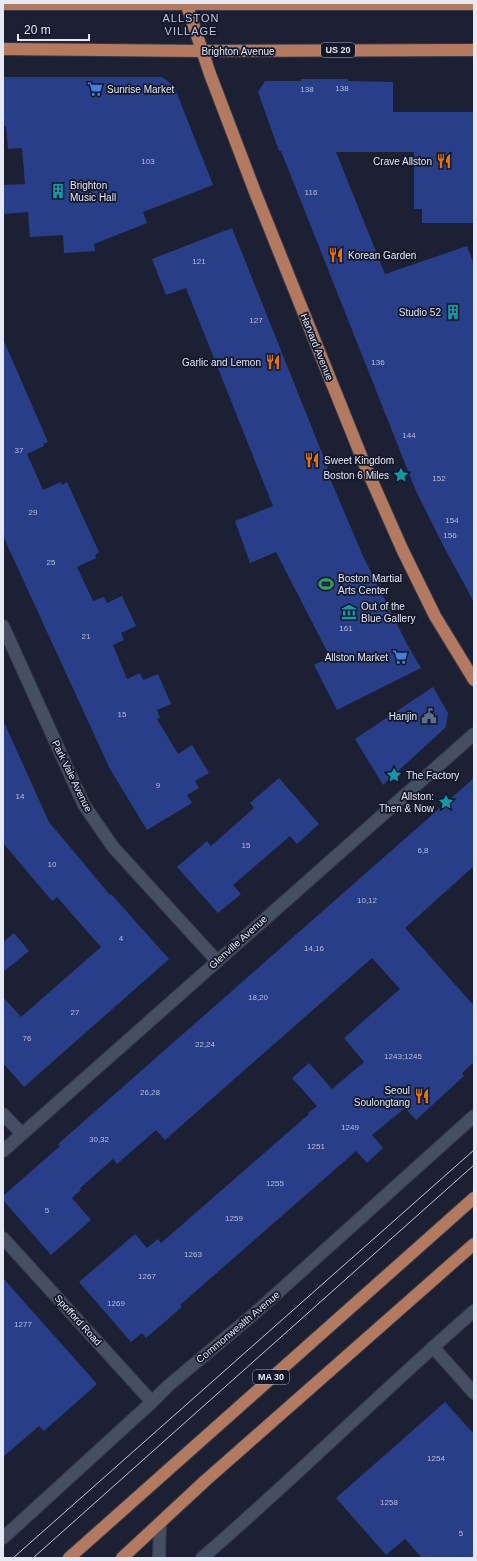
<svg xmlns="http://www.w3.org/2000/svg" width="477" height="1561" font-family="Arial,sans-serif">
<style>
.building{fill:#293e88}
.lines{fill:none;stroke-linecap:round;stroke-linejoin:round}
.minor-casing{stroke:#373b4a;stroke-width:14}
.major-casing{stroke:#373b4a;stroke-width:14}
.minor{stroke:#464e62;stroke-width:12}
.major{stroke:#b47a60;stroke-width:12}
.tram{stroke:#c1c6d3;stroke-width:1}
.labels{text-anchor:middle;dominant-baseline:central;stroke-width:3.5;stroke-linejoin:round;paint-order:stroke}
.number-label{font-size:8px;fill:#b5beda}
.shield{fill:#121829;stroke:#a5aab8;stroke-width:1}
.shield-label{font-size:9px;font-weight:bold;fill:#e4e9f5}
.street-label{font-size:10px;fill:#e4e9f5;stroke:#121829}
.poi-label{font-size:10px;fill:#e4e9f5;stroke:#121829;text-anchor:end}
.neighbourhood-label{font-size:11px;letter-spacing:1px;fill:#bdc6de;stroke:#121829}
</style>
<rect width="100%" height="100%" fill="#1b2133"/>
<path class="building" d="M3,77h159l12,9 39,99 -70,27 4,11 -53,21 1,7 -31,2 -1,-18 -33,2 -2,-25 -25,2v-29l22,-1 -3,-36 -14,1 -2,-23h-3z
M301,79h47v2l45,1v30h81v111h-52v-14h-8v-57h-78l49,122 82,-28 7,19v337l-29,-53 -29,-58 -135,-340h-2l-21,-59 7,-11h36z
M232,228l96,240 -2,1 37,87 45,90 13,22 -84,42 -23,-45 16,-8 -54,-105 -26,11 -15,-42 38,-15 -87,-218 -20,7 -14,-36z
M3,339l45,103 -5,2 1,2 -17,8 16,36 18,-8 1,3 5,-3 32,70 -4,3 1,3 -19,9 16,34 11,-4 3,6 15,-7 14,30 -15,7 3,7 -11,5 14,34 13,-6 3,7 15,-6 13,30 -14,6 3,8 -3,1 21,35 14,-9 17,28 -14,8 4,7 -12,7 5,8 -45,27 -37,-61 -107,-233z
M433,687l15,26 -2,14 -63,58 -28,-46z
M3,720l46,102 61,73 1,-1 58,65 -145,128 -21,-24v-66l18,20 80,-70 -44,-50 -5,4 -49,-58z
M279,778l40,46 -22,20 -7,-8 -57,49 8,9 -23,19 -41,-46 30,-26 4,5 43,-38 -4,-5z
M474,778v88l-69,62 69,78v56l-12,11 2,3 -48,44 -11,-12 -33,27 11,13 -16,15 -11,-12 -176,154 2,2 -36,31 -4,-5 -11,9 -52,-60 56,-48 12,14 11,-9 3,4 148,-129 -1,-1 9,-7 -25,-28 17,-15 23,26 32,-27 -20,-24 56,-49 -28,-31 -207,182 -9,-10 -39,34 -4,-5 -33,29 1,2 -9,8 19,22 -40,35 -48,-55v-4l57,-50 -2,-2z
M14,933l15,18 -26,21v-30z
M3,1278l94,106 -53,47 -5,-5 -36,31z
M445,1402l29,32v124h-52l-17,-19 -19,16 -50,-57z"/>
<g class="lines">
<g class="minor-casing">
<path id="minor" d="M3,626l81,179 29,42 104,114
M3,1114l19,20
M3,1151l471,-417
M3,1238l149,164
M433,1347l41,46
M3,1538l149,-136 16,-16 87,-73 219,-197
M159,1558l1,-34
M202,1558c93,-80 180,-167 272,-247"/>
</g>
<g class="major-casing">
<path id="major" d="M186,3l24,71 45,118 109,271 39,88 32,65 39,64
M3,4h471
M3,49l199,2 272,-1
M69,1558l405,-360
M122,1558l84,-78 268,-236"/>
</g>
<use href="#minor" class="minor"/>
<use href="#major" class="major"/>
<path class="tram" d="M13,1558l461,-408
M33,1558l441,-393"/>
</g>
<defs>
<g id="supermarket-bare" transform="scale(1.2)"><path d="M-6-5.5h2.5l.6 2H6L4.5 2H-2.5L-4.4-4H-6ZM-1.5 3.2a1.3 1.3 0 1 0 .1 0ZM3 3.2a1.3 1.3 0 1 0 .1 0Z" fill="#3f7fe0" stroke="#121829" stroke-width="2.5" paint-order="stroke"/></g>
<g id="restaurant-bare" transform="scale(1.2)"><path d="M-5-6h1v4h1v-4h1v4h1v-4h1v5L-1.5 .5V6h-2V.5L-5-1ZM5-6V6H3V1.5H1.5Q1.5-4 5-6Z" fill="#e8710a" stroke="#121829" stroke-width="2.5" paint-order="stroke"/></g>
<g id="building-bare" transform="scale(1.2)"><path d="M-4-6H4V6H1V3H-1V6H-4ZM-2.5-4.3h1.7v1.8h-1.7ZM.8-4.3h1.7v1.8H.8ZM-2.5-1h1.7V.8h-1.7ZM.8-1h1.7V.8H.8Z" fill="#0f9aa8" stroke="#121829" stroke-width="2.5" paint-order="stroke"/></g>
<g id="sight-bare" transform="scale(1.2)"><path d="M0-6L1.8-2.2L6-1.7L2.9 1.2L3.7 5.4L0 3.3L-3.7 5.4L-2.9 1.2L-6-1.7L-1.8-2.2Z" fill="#0f9aa8" stroke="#121829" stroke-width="2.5" paint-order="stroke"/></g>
<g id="stadium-bare" transform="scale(1.2)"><path d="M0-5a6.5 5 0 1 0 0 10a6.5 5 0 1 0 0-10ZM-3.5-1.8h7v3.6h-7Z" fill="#2e9e5b" stroke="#121829" stroke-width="2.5" paint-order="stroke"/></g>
<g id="museum-bare" transform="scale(1.2)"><path d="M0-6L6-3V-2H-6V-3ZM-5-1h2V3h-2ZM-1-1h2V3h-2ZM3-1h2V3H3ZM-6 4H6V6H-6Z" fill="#0f9aa8" stroke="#121829" stroke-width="2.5" paint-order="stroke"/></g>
<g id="civic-bare" transform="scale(1.2)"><path d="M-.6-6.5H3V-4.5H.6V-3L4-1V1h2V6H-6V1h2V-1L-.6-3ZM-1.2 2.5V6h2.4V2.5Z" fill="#5c6f8a" stroke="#121829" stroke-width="2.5" paint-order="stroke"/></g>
</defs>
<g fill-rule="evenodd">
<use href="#supermarket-bare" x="95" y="89"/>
<use href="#restaurant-bare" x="444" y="161"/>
<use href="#building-bare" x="58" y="191"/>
<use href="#restaurant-bare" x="336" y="255"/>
<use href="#building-bare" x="453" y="312"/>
<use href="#restaurant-bare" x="273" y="362"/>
<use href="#restaurant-bare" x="312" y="460"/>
<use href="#sight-bare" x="401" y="475"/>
<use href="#stadium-bare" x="326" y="584"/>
<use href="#museum-bare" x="349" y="612"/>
<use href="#supermarket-bare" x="400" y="657"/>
<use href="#civic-bare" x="429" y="716"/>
<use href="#sight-bare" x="394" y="775"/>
<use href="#sight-bare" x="446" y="802"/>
<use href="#restaurant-bare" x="422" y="1096"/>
</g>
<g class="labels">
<g class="number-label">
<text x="342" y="88">138</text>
<text x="307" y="89">138</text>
<text x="148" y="161">103</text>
<text x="311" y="192">116</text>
<text x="199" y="261">121</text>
<text x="256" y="320">127</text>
<text x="378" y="362">136</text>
<text x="409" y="435">144</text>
<text x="19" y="450">37</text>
<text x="439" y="478">152</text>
<text x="33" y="512">29</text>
<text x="452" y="520">154</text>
<text x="450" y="535">156</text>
<text x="51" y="562">25</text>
<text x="346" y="628">161</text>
<text x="86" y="636">21</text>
<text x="122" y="714">15</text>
<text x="158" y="785">9</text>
<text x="20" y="796">14</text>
<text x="246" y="845">15</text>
<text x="423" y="850">6,8</text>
<text x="52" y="864">10</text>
<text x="367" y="900">10,12</text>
<text x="121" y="938">4</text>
<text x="314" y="948">14,16</text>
<text x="258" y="997">18,20</text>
<text x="75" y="1012">27</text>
<text x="27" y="1038">76</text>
<text x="205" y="1044">22,24</text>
<text x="403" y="1056">1243;1245</text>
<text x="150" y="1092">26,28</text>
<text x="350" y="1127">1249</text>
<text x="99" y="1139">30,32</text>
<text x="316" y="1146">1251</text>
<text x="275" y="1183">1255</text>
<text x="47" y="1210">5</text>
<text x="234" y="1218">1259</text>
<text x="193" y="1254">1263</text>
<text x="147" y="1276">1267</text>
<text x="116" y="1303">1269</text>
<text x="23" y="1324">1277</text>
<text x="436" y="1458">1254</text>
<text x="389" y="1502">1258</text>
<text x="461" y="1533">5</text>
</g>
<g class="shield">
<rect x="321" y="43" width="34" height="14" rx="3"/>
<rect x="253" y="1370" width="36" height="14" rx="3"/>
</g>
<g class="shield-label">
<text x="338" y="50">US 20</text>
<text x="271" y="1377">MA 30</text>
</g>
<g class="street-label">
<text x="238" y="51">Brighton Avenue</text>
<text transform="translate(317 347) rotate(68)">Harvard Avenue</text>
<text transform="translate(72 776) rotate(64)">Park Vale Avenue</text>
<text transform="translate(238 942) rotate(-42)">Glenville Avenue</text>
<text transform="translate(78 1320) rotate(48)">Spofford Road</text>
<text transform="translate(238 1327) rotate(-40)">Commonwealth Avenue</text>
</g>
<g class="poi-label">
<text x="107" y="89" text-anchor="start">Sunrise Market</text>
<text x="432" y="161">Crave Allston</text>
<text x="70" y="185" text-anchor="start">Brighton<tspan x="70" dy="12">Music Hall</tspan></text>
<text x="348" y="255" text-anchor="start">Korean Garden</text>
<text x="441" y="312">Studio 52</text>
<text x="261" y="362">Garlic and Lemon</text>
<text x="324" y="460" text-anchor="start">Sweet Kingdom</text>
<text x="389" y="475">Boston 6 Miles</text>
<text x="338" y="578" text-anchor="start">Boston Martial<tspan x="338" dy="12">Arts Center</tspan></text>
<text x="361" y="606" text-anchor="start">Out of the<tspan x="361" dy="12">Blue Gallery</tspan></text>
<text x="388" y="657">Allston Market</text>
<text x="417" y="716">Hanjin</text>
<text x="406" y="775" text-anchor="start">The Factory</text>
<text x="434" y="796">Allston:<tspan x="434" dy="12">Then &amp; Now</tspan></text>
<text x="410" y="1090">Seoul<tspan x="410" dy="12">Soulongtang</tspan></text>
</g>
<g class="neighbourhood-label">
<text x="191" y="18">ALLSTON<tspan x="191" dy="13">VILLAGE</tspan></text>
</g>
</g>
<rect width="477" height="1561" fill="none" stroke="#e4e9f5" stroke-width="8"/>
<path d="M18 34v6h71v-6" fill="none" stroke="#e4e9f5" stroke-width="2"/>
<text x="24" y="34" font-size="12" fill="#e4e9f5" stroke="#121829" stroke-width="3" paint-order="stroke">20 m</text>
</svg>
